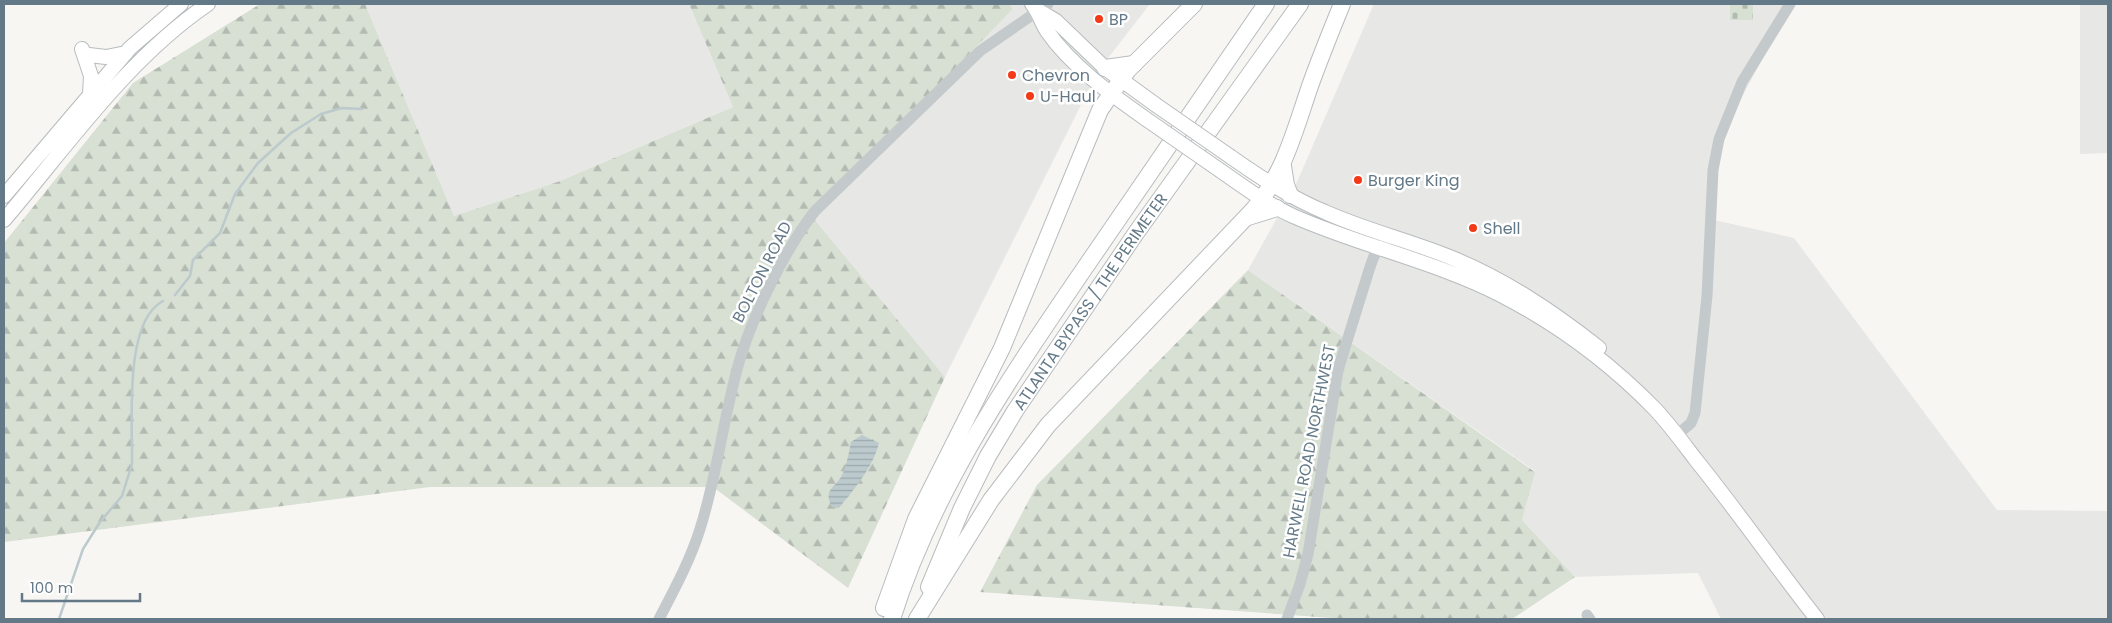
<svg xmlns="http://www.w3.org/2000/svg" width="2112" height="623" font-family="Poppins,sans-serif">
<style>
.built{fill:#e7e8e6}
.forest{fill:url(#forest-firs)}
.cemetery{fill:url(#cemetery-stones)}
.water{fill:url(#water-rules)}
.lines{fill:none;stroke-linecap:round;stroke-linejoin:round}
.stream{stroke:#bccacd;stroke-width:2.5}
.major-casing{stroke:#b7bcbf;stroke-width:16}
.highway-casing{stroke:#b8bcbf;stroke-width:18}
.minor{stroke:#c4c9cc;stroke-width:11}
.major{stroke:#fff;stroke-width:14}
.highway{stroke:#fff;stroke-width:16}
.major-bridge-casing{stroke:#b7bcbf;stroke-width:16;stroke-linecap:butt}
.major-bridge{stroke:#fff;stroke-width:14}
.poi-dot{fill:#f33917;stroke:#fff;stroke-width:2}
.labels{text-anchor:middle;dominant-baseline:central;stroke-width:5;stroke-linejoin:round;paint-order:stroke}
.poi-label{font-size:16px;fill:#637987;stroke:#fff;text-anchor:start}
.street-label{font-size:16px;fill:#637987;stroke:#fff}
</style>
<defs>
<pattern id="forest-firs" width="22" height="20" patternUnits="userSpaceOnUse" patternTransform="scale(1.25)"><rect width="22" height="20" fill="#d8dfd3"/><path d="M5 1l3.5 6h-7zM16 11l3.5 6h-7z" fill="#b3bab1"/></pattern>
<pattern id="cemetery-stones" width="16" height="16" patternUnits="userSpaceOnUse" patternTransform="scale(1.25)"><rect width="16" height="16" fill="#d8dfd3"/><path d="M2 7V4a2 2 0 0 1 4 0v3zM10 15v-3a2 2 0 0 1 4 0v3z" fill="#b3bab1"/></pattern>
<pattern id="water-rules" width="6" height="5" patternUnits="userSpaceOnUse" patternTransform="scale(1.25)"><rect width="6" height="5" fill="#bccacd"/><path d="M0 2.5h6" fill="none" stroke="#9ca9ac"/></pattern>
</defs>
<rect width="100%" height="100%" fill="#f7f6f3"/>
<path class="built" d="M365,4h324l44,103 -173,74 -106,35z
M1011,4h139l-52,67 -153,306 -136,-164 83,-80 120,-123z
M1374,4h418l-78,145v71l80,18 203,272 111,1v108h-387l-23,-46 -123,4 -53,-57 13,-49 -287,-201 49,-88z
M2080,4h28v149l-28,1z"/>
<path class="forest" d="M260,4h105l89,212 106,-35 173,-74 -44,-103h322l1,6 -120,123 -83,80 136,164 -97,211 -135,-101h-283l-426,55v-299l129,-160z
M1248,270l287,202 -13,48 53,57 -63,42h-166l-366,-27 57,-107z"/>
<path class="cemetery" d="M1730,4h23v16h-23z"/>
<path class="water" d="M862,435l17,8c-6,24 -24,45 -40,65l-7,-1c-10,-19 5,-19 11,-34 4,-9 6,-21 8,-31z"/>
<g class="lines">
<path class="stream" d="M175,295l15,-19 3,-16 27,-27 15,-39 23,-31 33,-30 30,-19 21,-6 20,1
M59,619l24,-70 17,-27 22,-26 10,-32c1,-40 -9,-142 31,-163"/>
<g class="major-casing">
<path id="major" d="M1032,4c7,8 9,18 15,27 24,35 65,64 99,88
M1039,11l17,10 49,47 51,37
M82,49l9,27 -1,18
M89,55l17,2 20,-4
M1231,157c30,21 60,41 94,55 40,18 82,28 122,44 56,22 105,55 152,92
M1221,171c23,16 46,33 72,45 68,30 141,45 208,79 56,29 110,69 154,114 15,16 28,34 41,51 42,52 80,107 121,159
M4,196l126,-148 51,-44
M4,220c63,-74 123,-161 204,-216"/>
</g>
<g class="highway-casing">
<g id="highway">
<path d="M1105,68l29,-4"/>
<path d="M1283,166l3,19 4,10"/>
<path d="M1248,217l29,-9"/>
<path id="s1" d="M929,587l33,-79 26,-52 27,-45 121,-178 164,-229"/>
<path d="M884,608l32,-89 86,-171 98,-238 28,-40 66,-66"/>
<path d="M892,619c40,-128 115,-237 190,-347 61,-90 123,-179 184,-268"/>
<path d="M917,619l74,-119 57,-75 205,-215c31,-36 42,-80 57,-124 10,-28 21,-55 32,-82"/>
</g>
</g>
<path class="minor" d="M1677,435l14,-12 4,-10 12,-117 6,-126 6,-31 23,-57 48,-78
M1587,615l3,4
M659,619c15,-29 31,-58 41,-90 17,-53 23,-109 38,-163 13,-47 47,-117 77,-155l165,-160 68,-47
M1287,619l13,-35 8,-30 30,-184 32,-103 4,-11 11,-13"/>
<use href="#major" class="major"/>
<use href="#highway" class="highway"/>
<g class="major-bridge-casing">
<path id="major-bridge" d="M1156,105l75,52
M1146,119l75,52"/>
</g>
<use href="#major-bridge" class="major-bridge"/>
</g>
<g class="poi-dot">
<circle cx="1099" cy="19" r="5"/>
<circle cx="1012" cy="75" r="5"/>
<circle cx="1030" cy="96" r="5"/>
<circle cx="1358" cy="180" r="5"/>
<circle cx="1473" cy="228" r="5"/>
</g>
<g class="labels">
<g class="poi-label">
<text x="1109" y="19">BP</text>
<text x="1022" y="75">Chevron</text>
<text x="1040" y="96">U-Haul</text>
<text x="1368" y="180">Burger King</text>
<text x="1483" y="228">Shell</text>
</g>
<g class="street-label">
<text transform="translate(762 272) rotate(-63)">BOLTON ROAD</text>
<text stroke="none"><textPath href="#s1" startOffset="329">ATLANTA BYPASS / THE PERIMETER</textPath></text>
<text transform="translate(1309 451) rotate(-79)">HARWELL ROAD NORTHWEST</text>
</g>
</g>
<rect width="2112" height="623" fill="none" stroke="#637987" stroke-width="10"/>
<path d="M22 593v8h118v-8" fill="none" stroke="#637987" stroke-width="2.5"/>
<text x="30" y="593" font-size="15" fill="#637987" stroke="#ffffff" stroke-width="4" paint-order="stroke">100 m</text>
</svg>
